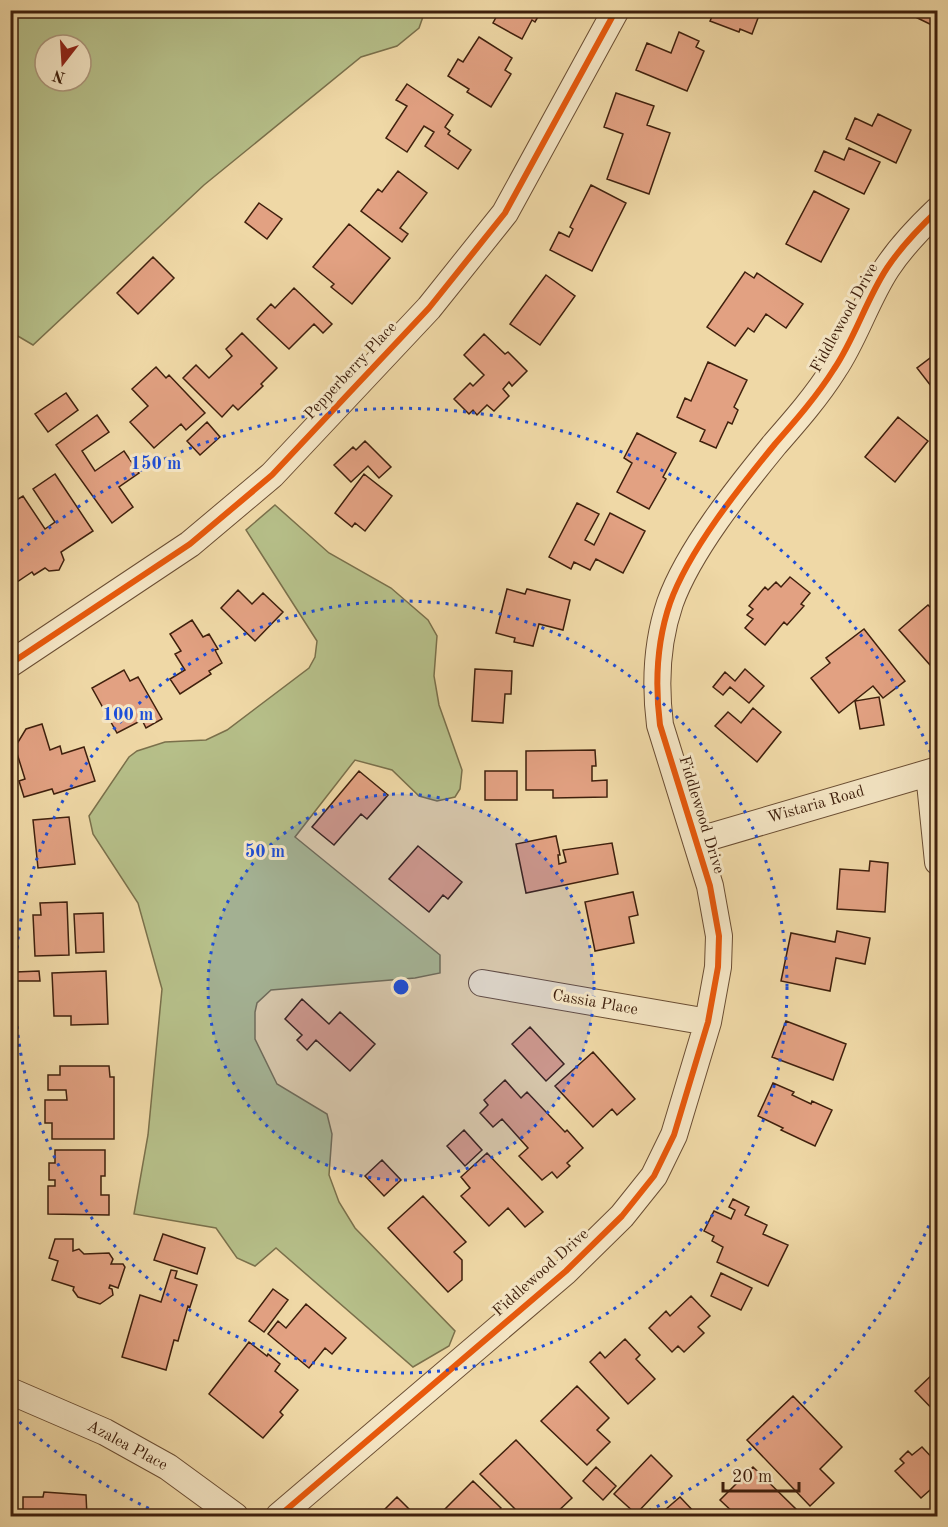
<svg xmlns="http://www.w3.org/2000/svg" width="948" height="1527" font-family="'Old Standard TT',serif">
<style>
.green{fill:#b6bf89;stroke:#7a704b;stroke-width:1.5;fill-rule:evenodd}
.building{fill:#e2a182;stroke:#3f200d;stroke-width:1.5}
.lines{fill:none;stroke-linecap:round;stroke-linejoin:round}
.minor-casing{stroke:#6b4e33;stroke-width:28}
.minor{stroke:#f5e6c5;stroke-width:26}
.cycleway-casing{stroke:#f5e6c5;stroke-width:10}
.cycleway{stroke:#e8590c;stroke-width:6}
.ring{fill:none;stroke:#1d4ed8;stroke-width:3;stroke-dasharray:3 6}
.labels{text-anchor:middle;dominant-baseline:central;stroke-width:6;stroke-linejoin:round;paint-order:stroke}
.street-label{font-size:16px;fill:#3f200d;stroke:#f5e6c5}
.centre{fill:#1d4ed8;stroke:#f5e6c5;stroke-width:3}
.ring-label{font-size:18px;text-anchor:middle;font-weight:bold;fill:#1d4ed8;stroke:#f5e6c5;stroke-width:6;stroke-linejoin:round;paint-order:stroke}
</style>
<rect width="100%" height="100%" fill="#efd8a6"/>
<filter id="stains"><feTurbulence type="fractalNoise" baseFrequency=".00333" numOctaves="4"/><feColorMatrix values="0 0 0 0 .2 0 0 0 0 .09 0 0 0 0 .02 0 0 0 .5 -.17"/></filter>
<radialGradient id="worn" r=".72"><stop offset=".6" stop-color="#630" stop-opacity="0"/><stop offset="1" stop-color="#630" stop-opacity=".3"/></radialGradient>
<path class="green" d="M10,11l1,-1 414,1 -6,17 -22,18 -36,11 -157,128 -171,160 -22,-13zM45,45h36v36h-36z
M275,505l54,48 62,35 37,32 9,16 -3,40 5,29 23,65 -2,19 -5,8 -18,4 -18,-5 -27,-26 -37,-10 -60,77 145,118v18l-25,5 -144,12 -14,13 -2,9v27l22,45 50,30 5,20 -3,41 10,27 16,26 100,103 -6,15 -36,21 -137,-119 -21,18 -18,-8 -21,-30 -82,-14 14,-79 14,-146 -24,-86 -45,-69 -4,-18 40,-59 8,-6 28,-9 41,-2 21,-10 82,-62 6,-11 2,-16 -71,-111z"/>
<path class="building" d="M500,10h42l-7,12 -3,-2 -10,19 -29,-16z
M715,10h46l-9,24 -12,-5 -1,3 -29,-11z
M901,10h37v18z
M679,32l20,9 -3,6 8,4 -17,40 -51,-21 11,-27 24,10z
M479,37l33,21 -7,12 6,4 -20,33 -24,-15 2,-3 -21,-13 10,-17 5,3z
M407,84l46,31 -8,12 5,4 -2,3 23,16 -13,19 -33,-23 9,-14 -10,-6 -17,26 -21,-14 21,-32 -11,-6z
M616,93l38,13 -7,19 23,8 -21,61 -42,-15 16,-45 -19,-7z
M878,114l33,16 -15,33 -50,-24 9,-21 17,8z
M849,148l31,14 -16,32 -49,-23 9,-20 20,9z
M398,171l29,22 -27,35 8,6 -6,8 -41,-31 17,-22 4,3z
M591,185l35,18 -34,68 -42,-21 9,-18 10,5 4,-8 -3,-2z
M814,191l35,18 -28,53 -35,-18z
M259,203l23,16 -15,20 -22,-17z
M349,224l41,34 -38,46 -21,-17 3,-3 -21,-17z
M153,257l21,21 -36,36 -21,-21z
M745,272l9,6 3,-5 46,31 -17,24 -20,-14 -12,18 -6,-4 -13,18 -28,-19z
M546,275l29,21 -35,49 -30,-21z
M294,288l38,36 -9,9 -9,-9 -25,25 -32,-30 14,-15 4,4z
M242,333l35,35 -16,16 2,2 -25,24 -5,-5 -11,12 -39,-39 13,-13 13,13 23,-22 -6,-7z
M484,334l21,20 3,-2 19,19 -15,15 -3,-4 -6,7 6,7 -15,15 -7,-6 -10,10 -4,-5 -4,4 -15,-15 16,-16 3,3 11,-11 -20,-20z
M938,352v43l-21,-27z
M708,362l39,18 -13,27 4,3 -6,14 -4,-2 -12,26 -16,-7 5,-11 -28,-13 8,-19 6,3z
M156,367l10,11 3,-3 36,38 -19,17 -5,-6 -27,24 -24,-26 18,-16 -16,-17z
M66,393l12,17 -30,22 -13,-18z
M97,415l12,17 -27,19 13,20 29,-20 15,22 -20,14 14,20 -21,16 -56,-78z
M898,417l30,24 -33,41 -30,-25z
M207,422l13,15 -20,18 -13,-14z
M637,433l39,20 -13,24 3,2 -17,30 -32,-17 15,-29 -8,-5z
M365,441l26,26 -12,11 -11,-12 -17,16 -17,-17 19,-18 3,3z
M55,474l38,57 -32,21 3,8 -5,10 -10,1 -4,-3 -11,7 -2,-3 -18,12 -4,-5v-23l6,-3 -6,-9v-40l13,-8 22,33 10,-7 -22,-33z
M364,474l28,22 -27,35 -10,-8 -3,4 -17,-14z
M577,503l22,11 -14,26 9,5 16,-32 35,18 -22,42 -27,-14 -6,11 -16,-8 -3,7 -22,-12z
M790,577l20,16 -9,11 3,2 -17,19 -3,-3 -19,23 -20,-17 8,-9 -6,-4 6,-6 -4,-3 16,-19 3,3 8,-8 5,5z
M507,589l18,5 2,-5 43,11 -7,30 -24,-6 -6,22 -19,-4 1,-4 -19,-5z
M238,590l14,14 11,-11 20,19 -28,29 -34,-33z
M928,605l10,10v59l-39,-44z
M192,620l11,17 6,-3 9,15 -3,1 7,13 -13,8 2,3 -31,20 -10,-15 15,-9 -10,-16 6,-3 -11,-17z
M864,629l41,52 -22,17 -10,-12 -34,27 -28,-35 19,-15 -4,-5z
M475,669l37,2 -1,23h-6l-2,29 -31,-2z
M745,669l19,17 -15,17 -19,-16 -7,8 -10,-8 12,-15 10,9z
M124,670l6,11 8,-4 24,42 -16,9 -4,-8 -25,13 -25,-45z
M879,697l5,28 -24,4 -5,-28z
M753,708l28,24 -24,30 -42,-36 13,-14 13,11z
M42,724l8,26 10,-4 2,8 22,-7 11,34 -41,13 -2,-5 -28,8 -5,-16 6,-2 -10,-32 11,-18z
M595,750l1,16h-4v15l15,-1v17l-54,1v-8h-27v-39z
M359,771l29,24 -21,24 -6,-5 -27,31 -22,-18z
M485,771h32v29h-32z
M69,817l6,47 -37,4 -5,-48z
M556,836l4,19h-2l1,9 7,-2 -3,-12 49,-7 6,31 -92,19 -10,-49z
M418,846l44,36 -14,17 -5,-4 -14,17 -40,-33z
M870,861l18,2 -3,49 -48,-3 3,-40 29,2z
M633,892l5,23 -9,2 5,26 -39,8 -10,-49z
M67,902l2,53 -34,1 -2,-41h8l-1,-12z
M103,913l1,39 -28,1 -2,-39z
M837,931l33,7 -5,26 -29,-6 -6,33 -49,-10 10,-48 44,9z
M39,971l1,10h-23l-1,-9z
M106,971l2,53 -37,1v-9h-17l-2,-43z
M302,999l27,25 11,-12 35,32 -25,27 -34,-31 -9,10 -10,-10 5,-5 -17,-16z
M786,1021l60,23 -13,36 -61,-23z
M530,1027l34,37 -18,17 -34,-37z
M593,1052l42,47 -18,16 -5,-6 -19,18 -38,-41z
M60,1066h49l1,11h4v62h-62v-16h-7v-23h22l-1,-10h-18v-15h12z
M505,1080l16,18 6,-6 38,40 2,-2 16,18 -16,15 3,3 -13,12 -5,-6 -10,8 -23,-24 9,-8 -26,-29 -9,8 -13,-14 8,-8 -4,-5z
M773,1083l21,9 -2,3 19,9 1,-3 20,9 -17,36 -34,-16 2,-2 -25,-12z
M464,1130l18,20 -17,16 -18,-20z
M55,1150h50v26h-4v19h8v20l-61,-1v-28h7v-6h-6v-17h6z
M487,1153l56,59 -18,15 -17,-19 -19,18 -28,-30 9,-8 -9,-11z
M382,1160l19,20 -17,16 -19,-20z
M423,1196l43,46 -12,10 8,8v20l-14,12 -60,-64z
M733,1199l16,8 -4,8 22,10 -4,9 25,11 -20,41 -51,-24 6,-15 -11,-6 2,-5 -10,-5 10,-20 17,8 4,-9 -6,-3z
M163,1234l42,14 -8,26 -43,-14z
M55,1239h18v12l6,-2 5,5 25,-1 4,6 -2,5h12l2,3 -7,21 -8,-3 -1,3 3,1 1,6 -13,9 -22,-7 -5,-7 1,-3 -22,-7 6,-19 -9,-3z
M171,1270l6,1 -2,7 22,7 -7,22 -2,-1 -10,35 -4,-1 -8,30 -44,-13 18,-62 21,7z
M721,1273l31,15 -11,22 -30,-14z
M273,1289l15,11 -24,32 -15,-11z
M691,1296l19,20 -12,11 6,6 -20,19 -6,-6 -6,6 -23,-24 17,-17 4,5z
M306,1304l40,34 -14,16 -7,-6 -16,20 -41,-34 10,-13 8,7z
M625,1339l15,16 -4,4 19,20 -27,25 -38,-42 10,-10 5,6z
M249,1342l18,14 1,-2 12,10 -5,7 23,19 -18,22 3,3 -20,23 -54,-44z
M936,1371l2,2v42l-23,-24z
M577,1386l32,32 -12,12 13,12 -23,23 -46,-44z
M793,1396l49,51 -22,22 14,14 -24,23 -63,-66z
M516,1440l56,58 -19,18h-31l-42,-42z
M922,1447l16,17v19l-17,15 -26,-27 9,-8 -4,-4 8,-8 4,4z
M651,1455l21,21 -36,38 -22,-20z
M596,1467l20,19 -13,14 -20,-19z
M753,1467l47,46 -4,3h-59l-17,-16z
M473,1481l28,27 -8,8h-55z
M44,1492l42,3 1,21h-64v-19h20z
M397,1497l19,19h-38z
M680,1497l18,19h-40z"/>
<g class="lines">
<g class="minor-casing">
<path id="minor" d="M10,664l180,-120 82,-69 157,-167 76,-95 111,-203
M929,773l9,89
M696,841l242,-71
M482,983l226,39
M10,1391l95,41 63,35 67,49
M279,1516l287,-245 56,-55 32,-40 20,-41 34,-113 10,-55 1,-31 -9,-50 -50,-161c-5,-40 -3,-84 10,-122 19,-53 69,-115 105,-159 21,-24 42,-48 59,-75 21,-31 32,-69 53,-101 14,-21 32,-40 51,-58"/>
</g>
<use href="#minor" class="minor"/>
<g class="cycleway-casing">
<path id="cycleway" d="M10,664l180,-120 82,-69 157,-167 76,-95 111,-203
M279,1516l287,-245 56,-55 32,-40 20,-41 34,-113 10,-55 1,-31 -9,-50 -50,-161c-5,-40 -3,-84 10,-122 19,-53 69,-115 105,-159 21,-24 42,-48 59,-75 21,-31 32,-69 53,-101 14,-21 32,-40 51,-58"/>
</g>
<use href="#cycleway" class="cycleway"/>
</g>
<circle cx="401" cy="987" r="193" fill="#1d4ed8" fill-opacity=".12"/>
<g class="ring">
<circle cx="401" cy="987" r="193"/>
<circle cx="401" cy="987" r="386"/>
<path d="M936 1209A579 579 0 0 1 637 1516M165 1516A579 579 0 0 1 14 1417M14 557A579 579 0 0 1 936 765"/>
</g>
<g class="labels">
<g class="street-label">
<text transform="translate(845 318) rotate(-61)">Fiddlewood Drive</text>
<text transform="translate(351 371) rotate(-47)">Pepperberry Place</text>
<text transform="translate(816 805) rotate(-16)">Wistaria Road</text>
<text transform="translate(701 815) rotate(73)">Fiddlewood Drive</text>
<text transform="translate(595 1003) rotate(10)">Cassia Place</text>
<text transform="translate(541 1273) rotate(-42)">Fiddlewood Drive</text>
<text transform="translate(127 1446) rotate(28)">Azalea Place</text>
</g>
</g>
<circle cx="401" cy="987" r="9" class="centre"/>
<g class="ring-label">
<text x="156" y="469">150 m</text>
<text x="128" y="720">100 m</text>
<text x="265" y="857">50 m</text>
</g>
<rect width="948" height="1527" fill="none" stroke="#efd8a6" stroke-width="36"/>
<rect x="12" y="12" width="924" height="1503" fill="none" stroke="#3f200d" stroke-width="3"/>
<rect x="18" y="18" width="912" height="1491" fill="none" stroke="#3f200d" stroke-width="1.5"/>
<g transform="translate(63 63) rotate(197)"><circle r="28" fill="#f5e6c5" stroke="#ac977b" stroke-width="1.5"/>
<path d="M0-4.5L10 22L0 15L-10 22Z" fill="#8f2418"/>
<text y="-9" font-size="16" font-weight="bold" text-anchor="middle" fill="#3f200d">N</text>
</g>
<path d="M723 1482v9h76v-9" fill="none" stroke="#3f200d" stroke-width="3"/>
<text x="732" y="1482" font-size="18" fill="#3f200d" stroke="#f5e6c5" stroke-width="4.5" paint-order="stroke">20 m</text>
<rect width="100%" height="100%" filter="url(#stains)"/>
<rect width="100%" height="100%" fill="url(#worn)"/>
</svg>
